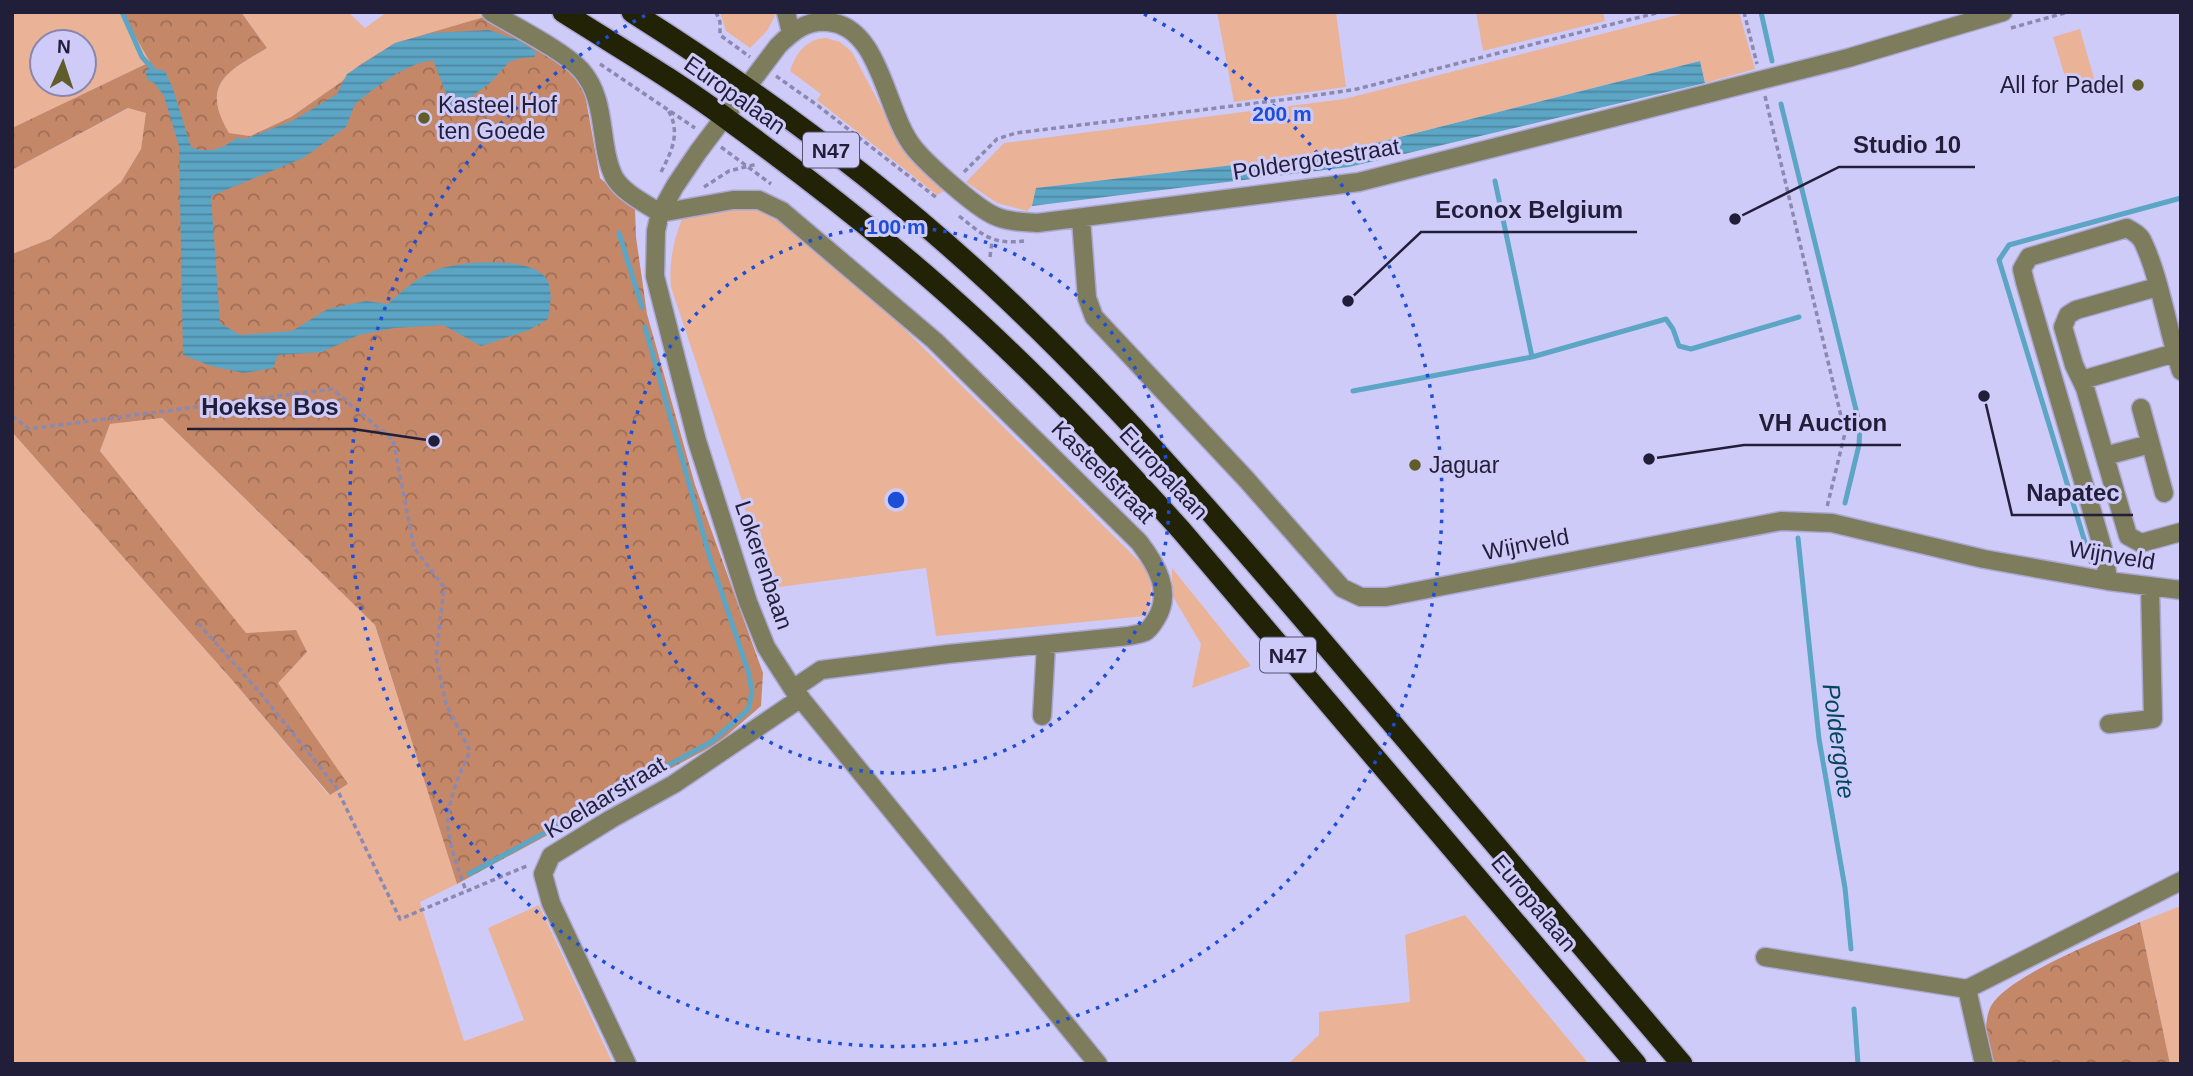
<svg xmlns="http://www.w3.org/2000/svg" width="2193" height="1076" font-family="Helvetica,sans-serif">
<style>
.green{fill:#eab397;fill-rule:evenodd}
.forest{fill:url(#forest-crowns)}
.water{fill:url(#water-rules)}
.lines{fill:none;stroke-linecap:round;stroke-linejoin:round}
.stream{stroke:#5ca5c4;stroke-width:5}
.minor-casing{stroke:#aba8d3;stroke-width:21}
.highway-casing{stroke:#aba8d3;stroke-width:24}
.path{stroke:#8c89b0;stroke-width:3.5;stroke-dasharray:5 3.5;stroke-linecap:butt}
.minor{stroke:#7d7d5d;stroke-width:18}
.highway{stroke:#222207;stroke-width:21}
.ring{fill:none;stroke:#1d4ed8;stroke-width:3.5;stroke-dasharray:3.5 7}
.poi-dot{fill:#5f5e2b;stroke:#cecbf9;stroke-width:2.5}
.labels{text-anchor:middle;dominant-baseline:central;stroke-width:6;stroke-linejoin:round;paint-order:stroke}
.shield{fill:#cecbf9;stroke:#555273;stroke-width:2}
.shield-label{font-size:21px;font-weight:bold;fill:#211e3a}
.poi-label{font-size:23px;fill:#211e3a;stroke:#cecbf9;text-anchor:start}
.street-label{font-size:23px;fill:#211e3a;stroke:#cecbf9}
.water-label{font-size:24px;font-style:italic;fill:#03455c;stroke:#cecbf9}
.centre{fill:#1d4ed8;stroke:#cecbf9;stroke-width:3.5}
.ring-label{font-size:21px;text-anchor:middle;font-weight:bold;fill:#1d4ed8;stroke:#cecbf9;stroke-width:6;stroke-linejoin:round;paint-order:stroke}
.leader{fill:none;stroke:#211e3a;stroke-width:2.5}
.callout-dot{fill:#211e3a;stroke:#cecbf9;stroke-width:2.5}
.callout-label{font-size:24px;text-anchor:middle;font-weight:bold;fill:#211e3a;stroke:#cecbf9;stroke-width:6;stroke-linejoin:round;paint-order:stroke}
</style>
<defs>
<pattern id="forest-crowns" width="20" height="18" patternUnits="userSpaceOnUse" patternTransform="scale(1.75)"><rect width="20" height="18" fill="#c48768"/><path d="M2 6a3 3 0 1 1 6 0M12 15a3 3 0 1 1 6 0" fill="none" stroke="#9f6e57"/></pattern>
<pattern id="water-rules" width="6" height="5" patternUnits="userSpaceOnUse" patternTransform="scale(1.75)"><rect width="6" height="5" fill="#5ca5c4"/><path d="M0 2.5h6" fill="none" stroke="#4c86a0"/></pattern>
</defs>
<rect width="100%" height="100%" fill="#cecbf9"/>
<path class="green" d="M12,12h109l29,50 -138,66zM42,42h42v42h-42z
M241,12h107l17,16 22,-16h88l9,5 -89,26 -37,23 -17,16 -50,35 -41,19 -21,-3c-29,-49 -2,-61 38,-85z
M720,12h57l-10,19 -17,17 -24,-17z
M1217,12h119l10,75 -112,15z
M1476,12h127l2,9 -122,30z
M1689,12h50l16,57 -50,14 -5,-22 -363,92 -300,35 -5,18 -5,5 -30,-8 -31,-21 38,-39 340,-44z
M2080,29l15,53 -26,8 -16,-53z
M826,38l14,4 12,10 51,96 43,42 -9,5 -120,-95 4,-6 -31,-23c6,-18 16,-32 36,-33z
M129,108l18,5 -6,36 -20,33 -71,57 -38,15v-84z
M736,208l22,2 27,15 88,73 271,268c10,19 9,30 2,50l-210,20 -10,-68 -155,20 -100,-301c-2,-23 2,-46 11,-68l25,-7z
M162,418l213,207 82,259 -37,18 44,139 60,-21 -36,-92 51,-23 74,159h-601v-632l221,249 96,114 19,-11 -71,-101 30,-31 -61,-18 -146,-183 10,-27z
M1172,568l79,98 -59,22 9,-44 -29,-49z
M2181,906v158h-11l-30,-142z
M1465,915l124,149h-301l31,-29v-23l91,-10 -5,-67z"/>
<path class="forest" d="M121,12h120l26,36c-40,24 -67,36 -38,85l21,3 41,-19 50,-35 17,-16 37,-23 89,-26 86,51 13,15 17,95 35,31 1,28 11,77 48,171 68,188 -2,33 -43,37 -261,141 -82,-259 -213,-207 -52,6 -10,27 146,182 50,-3 11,22 -29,31 70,101 -18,11 -97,-114 -221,-249v-178l38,-15 71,-57 20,-33 5,-36 -18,-5 -116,62v-42l138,-66z
M2140,922l30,142h-180c-4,-17 -7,-42 1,-58 16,-30 115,-68 149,-84z"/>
<path class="water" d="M489,30l29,10 17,11v6l-15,1 -11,4 -19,21 -34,25 -5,-2 -18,-46 -14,3 -20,9 -28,19 -16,13 -9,23 -43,31 -92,38 9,127 20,12 52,-4 36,-22 38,-8 22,3c15,-14 29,-26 48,-34 23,-9 92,-14 109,7 9,11 5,30 3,42l-19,11 -48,16 -38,-21 -49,3 -35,7 -37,17 -44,3 -5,13 -29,5 -33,-7 -28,-11 -4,-209 -15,-50 -10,-13 -6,-3 -3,-9 7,-3 13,3 8,18 18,58c16,7 33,2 45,-9l9,1 49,-19 43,-26 10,-20 48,-31 37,-10z
M1700,61l5,22 -356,84 -317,39 4,-18 301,-35z"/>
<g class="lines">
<path class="stream" d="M122,12l20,45 10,11
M1761,12l11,49
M1781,104l79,322 -1,19 -14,58
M1495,181l37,176
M619,233l23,74
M1353,391l179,-34 134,-38 7,10 6,17 12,3 108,-32
M1798,538l21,201 26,149 6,61
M2091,562l-92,-302 10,-15 172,-47
M469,874l242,-132 37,-32 4,-18 -3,-18 -39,-116 -65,-231
M1854,1009l4,55"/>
<g class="minor-casing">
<path id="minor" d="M491,12c23,14 73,39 90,58 27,30 17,74 33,107 9,16 31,26 46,36
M786,12l5,21
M660,213l73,-13h26l23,11 153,130 204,201c17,22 34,50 17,77 -3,5 -7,11 -11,13 -5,2 -12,3 -17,4l-180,18 -127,16 -28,19
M1081,219l6,79 7,19 152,162 96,109 19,9h25l395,-76 51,2 152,36 124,22 73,9
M2157,287l-81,23 -8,5 -5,12 11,38 11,23 43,148 13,7 40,-11
M2082,380l93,-27
M2141,408l23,85
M2105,456l45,-12
M2108,581l-3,-25 -80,-274 -3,-13 7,-12 98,-29c7,4 13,7 16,14 17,36 25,89 38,129
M1042,716l4,-71
M2109,724l44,-5 -3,-133
M1765,957l202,32
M1967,989l214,-108
M1967,989l17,75
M627,1064l-76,-161 -8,-29 8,-18 60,-37 63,-35 127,-86
M1098,1064l-305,-375 -27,-42 -18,-45 -51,-161 -42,-165 1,-45 4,-18 15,-27 23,-34 80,-106c14,-14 28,-26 50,-24 53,4 57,91 86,126 14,17 62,60 81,68 13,6 29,6 42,7l322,-41 489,-124 155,-46"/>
</g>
<g class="highway-casing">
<path id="highway" d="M563,12c55,35 112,68 164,107 84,61 171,129 247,199 73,67 141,139 207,212l455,534
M632,12c127,80 249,170 359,272 130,121 245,256 360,391 110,130 221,259 331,389"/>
</g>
<path class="path" d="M716,12l4,10v13l30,22
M1744,12l13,52
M2011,28l57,-16
M600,64l95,64
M776,76l41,29 120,93
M1765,96l80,337 -18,74
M721,147l50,37
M661,172c11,-21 20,-40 7,-62
M964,172l33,-33 19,-6 289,-36 52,-8 303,-77
M704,187l25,-16 28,-7
M959,216c24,19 33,29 65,25
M990,257l2,-16
M12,416l17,13 303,-40 61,51 21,108 30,39 -8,70 10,47 24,47c-10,22 -21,45 -22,69 -1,21 11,51 18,71
M198,623l64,72 74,92 64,132 129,-54"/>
<use href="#minor" class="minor"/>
<use href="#highway" class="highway"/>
</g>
<g class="ring">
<circle cx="896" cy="500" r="273"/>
<path d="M1144 14A546 546 0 1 1 648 14"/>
</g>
<g class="poi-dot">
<circle cx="2138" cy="85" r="7"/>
<circle cx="424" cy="118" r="7"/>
<circle cx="1415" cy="465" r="7"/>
</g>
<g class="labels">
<g class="shield">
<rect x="803" y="132.5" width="56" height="35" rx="5"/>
<rect x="1260" y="637.5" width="56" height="35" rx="5"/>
</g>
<g class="shield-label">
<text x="831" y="150">N47</text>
<text x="1288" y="655">N47</text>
</g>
<g class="poi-label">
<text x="2124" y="85" text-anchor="end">All for Padel</text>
<text x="438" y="105">Kasteel Hof<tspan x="438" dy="26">ten Goede</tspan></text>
<text x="1429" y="465">Jaguar</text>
</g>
<g class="street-label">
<text transform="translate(735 95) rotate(35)">Europalaan</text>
<text transform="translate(1316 159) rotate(-9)">Poldergotestraat</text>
<text transform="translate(1103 472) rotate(45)">Kasteelstraat</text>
<text transform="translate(1164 473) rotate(47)">Europalaan</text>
<text transform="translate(1526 544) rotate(-11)">Wijnveld</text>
<text transform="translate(2112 555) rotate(9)">Wijnveld</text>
<text transform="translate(764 565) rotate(71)">Lokerenbaan</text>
<text transform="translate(605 797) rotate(-31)">Koelaarstraat</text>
<text transform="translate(1534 903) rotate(50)">Europalaan</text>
</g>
<g class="water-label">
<text transform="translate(1839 741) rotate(82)">Poldergote</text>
</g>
</g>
<circle cx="896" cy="500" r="10" class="centre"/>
<g class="ring-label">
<text x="1282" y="121">200 m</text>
<text x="896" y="234">100 m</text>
</g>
<path class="leader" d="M1735 219L1839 167H1975M1348 301L1421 232H1637M434 441L353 429H187M1649 459L1744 445H1901M1984 396L2012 515H2133"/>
<g class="callout-dot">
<circle cx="1735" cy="219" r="7"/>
<circle cx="1348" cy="301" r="7"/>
<circle cx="434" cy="441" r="7"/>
<circle cx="1649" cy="459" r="7"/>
<circle cx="1984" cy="396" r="7"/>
</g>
<g class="callout-label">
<text x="1907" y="153">Studio 10</text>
<text x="1529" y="218">Econox Belgium</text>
<text x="270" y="415">Hoekse Bos</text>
<text x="1823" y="431">VH Auction</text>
<text x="2073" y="501">Napatec</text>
</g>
<rect width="2193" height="1076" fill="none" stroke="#211e3a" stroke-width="28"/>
<g transform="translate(63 63) rotate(3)"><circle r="33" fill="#cecbf9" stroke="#8986ad" stroke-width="2"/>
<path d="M0-5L12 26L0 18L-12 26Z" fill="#5f5e2b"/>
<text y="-10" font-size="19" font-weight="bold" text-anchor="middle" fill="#211e3a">N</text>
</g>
</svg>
